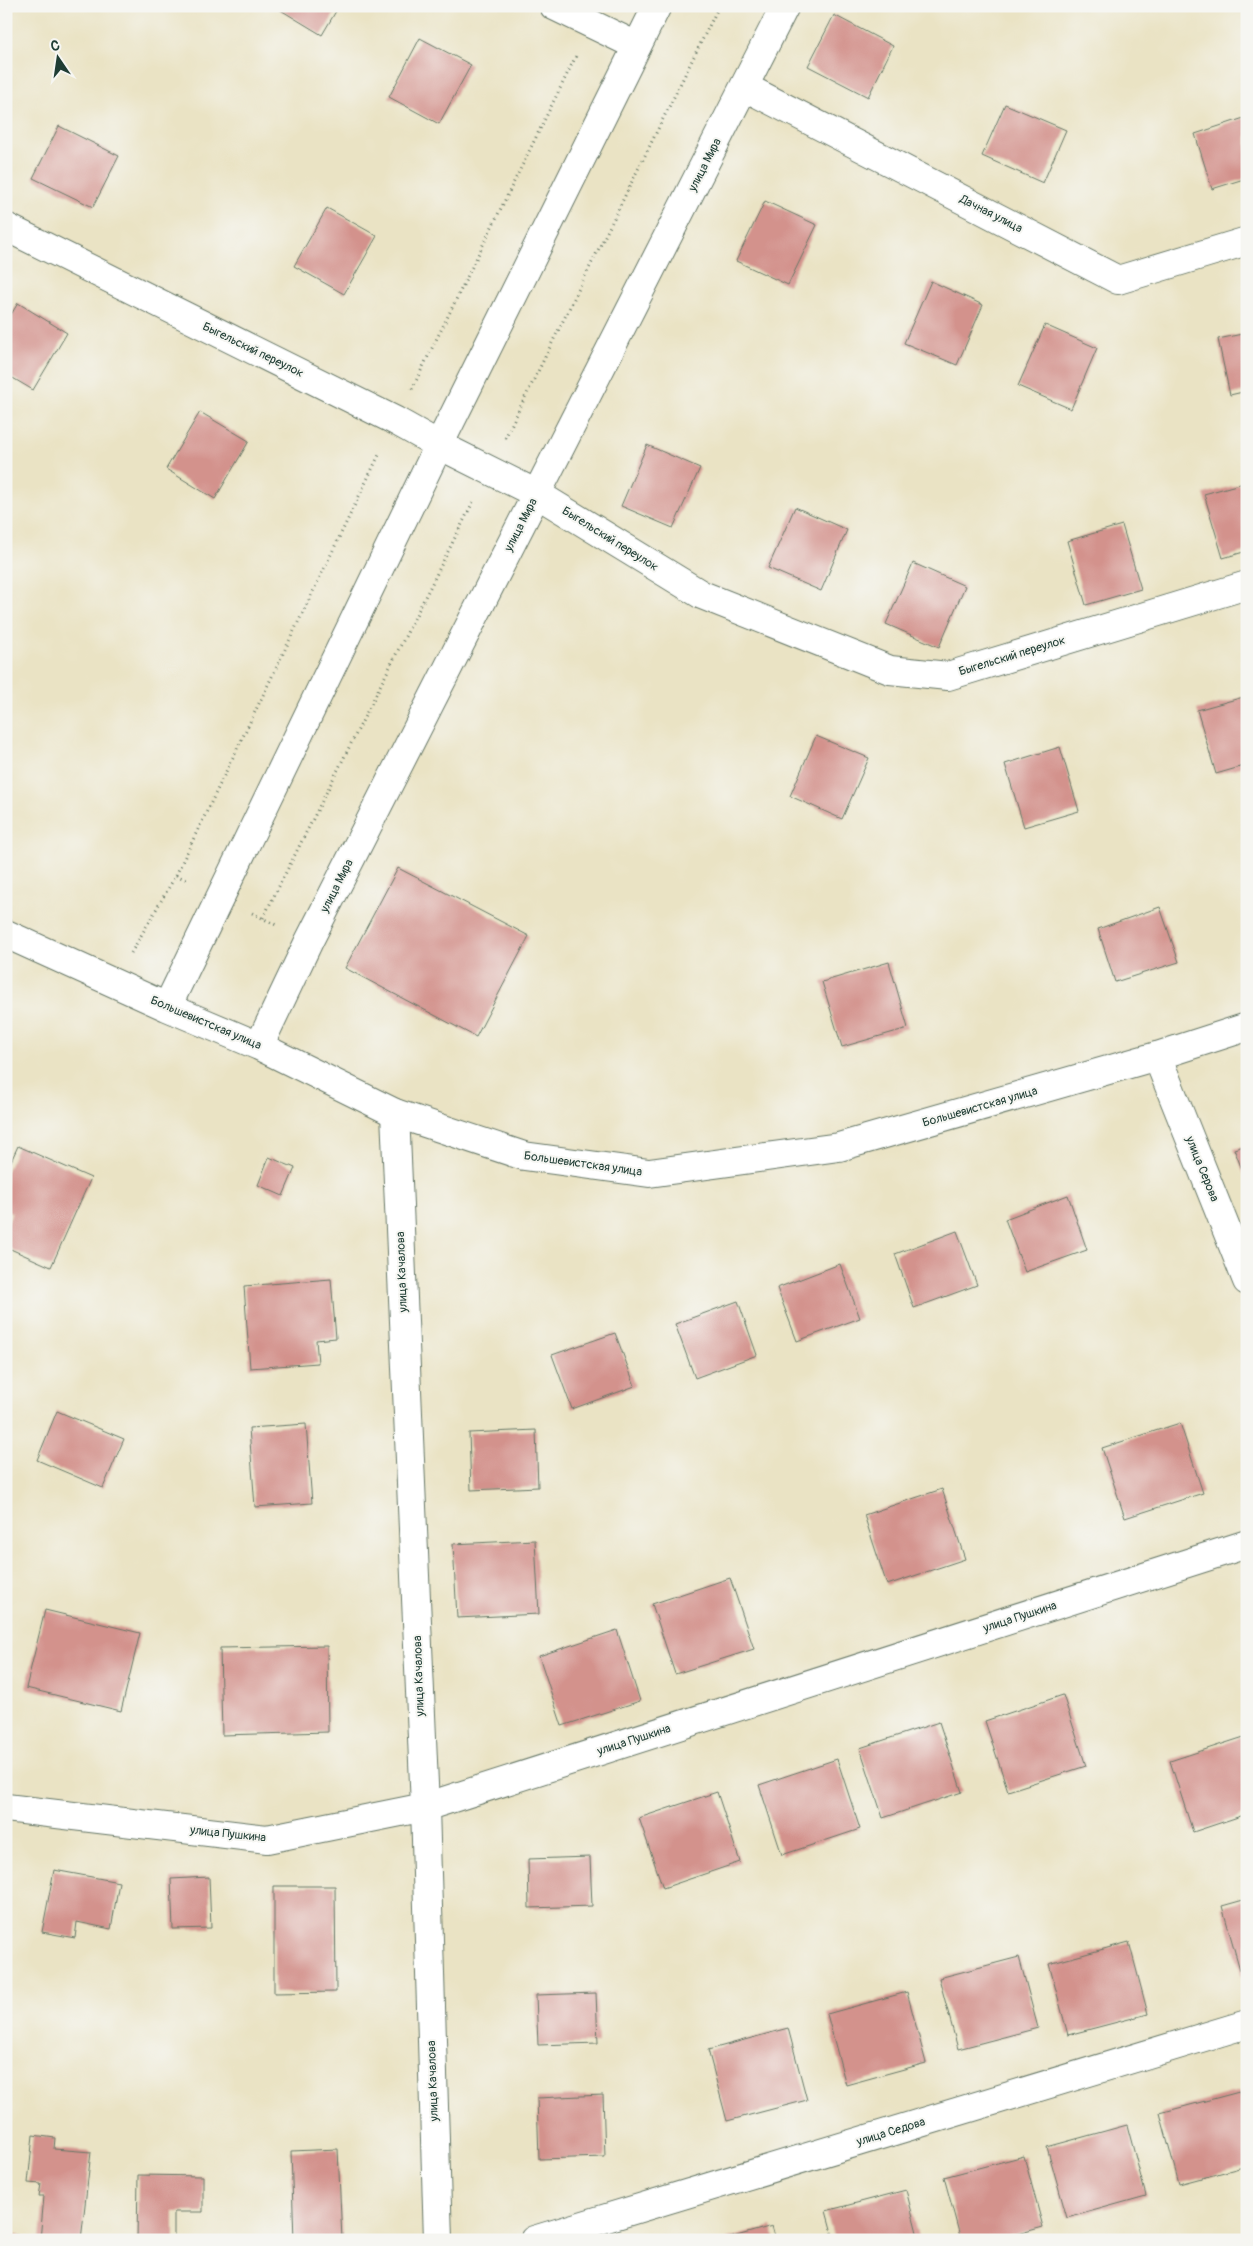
<svg xmlns="http://www.w3.org/2000/svg" width="1253" height="2246" font-family="Pangolin,sans-serif">
<style>
.building{fill:#d3928c}
.lines{fill:none;stroke-linecap:round;stroke-linejoin:round}
.minor-casing{stroke:#676;stroke-width:30}
.tertiary-casing{stroke:#676;stroke-width:30}
.path{stroke:#676;stroke-width:3;stroke-dasharray:1 4;stroke-linecap:butt}
.minor{stroke:#fff;stroke-width:28}
.tertiary{stroke:#fff;stroke-width:28}
.labels{text-anchor:middle;dominant-baseline:central;stroke-width:4;stroke-linejoin:round;paint-order:stroke}
.street-label{font-size:12px;fill:#1f3d34;stroke:#f6f6f2}
</style>
<rect width="100%" height="100%" fill="#f6f6f2"/>
<filter id="ink" filterUnits="userSpaceOnUse"><feTurbulence type="fractalNoise" baseFrequency=".02" numOctaves="2"/><feDisplacementMap in="SourceGraphic" scale="10" xChannelSelector="R" yChannelSelector="G"/><feConvolveMatrix kernelMatrix="1 2 1 2 8 2 1 2 1" color-interpolation-filters="sRGB"/></filter>
<filter id="wash" filterUnits="userSpaceOnUse"><feTurbulence type="fractalNoise" baseFrequency=".0096" numOctaves="4" result="noise"/><feDisplacementMap in="SourceGraphic" scale="20" xChannelSelector="R" yChannelSelector="G"/><feGaussianBlur stdDeviation="1.12" result="paint"/><feColorMatrix in="noise" values="0 0 0 0 0 0 0 0 0 0 0 0 0 0 0 0 0 1.4 0 .05"/><feComposite in="paint" operator="in"/></filter>
<g filter="url(#wash)">
<rect width="100%" height="100%" fill="#eae3c4"/>
<g id="blocks">
<path class="building" d="M274,6h65l-17,29z
M834,15l59,31 -25,51 -60,-31z
M420,38l51,27 -32,59 -50,-27z
M1005,104l61,26 -23,53 -61,-27z
M1247,117v61l-35,11 -17,-55z
M59,126l60,30 -26,51 -60,-29z
M765,201l52,24 -29,60 -52,-24z
M327,208l50,28 -33,58 -50,-28z
M931,281l52,24 -26,60 -53,-22z
M18,303l49,30 -34,57 -27,-16v-51z
M1045,325l52,23 -26,61 -53,-23z
M1247,333v58l-17,4 -12,-56z
M200,412l49,29 -34,58 -49,-30z
M647,445l53,23 -27,60 -52,-22z
M1247,482v69l-24,7 -19,-64z
M795,507l52,23 -26,61 -53,-23z
M1122,525l19,64 -55,16 -19,-64z
M913,563l52,23 -26,61 -53,-23z
M1247,696v69l-31,9 -19,-64z
M816,736l53,22 -27,61 -52,-23z
M1060,747l19,64 -55,16 -19,-63z
M398,868l131,68 -53,101 -131,-69z
M1160,907l19,55 -64,20 -17,-53z
M889,962l19,66 -66,19 -20,-65z
M1247,1145v37l-13,-33z
M18,1146l73,32 -40,89 -45,-20v-21l6,-13 -6,-3v-38z
M269,1157l26,11 -12,28 -25,-11z
M1068,1195l19,55 -62,22 -20,-53z
M957,1231l20,54 -63,23 -19,-54z
M840,1264l20,54 -63,23 -20,-53z
M331,1279l5,59 -20,2 2,23 -68,5 -6,-82z
M738,1301l19,54 -62,23 -20,-54z
M615,1333l20,53 -63,23 -20,-54z
M57,1411l67,28 -21,49 -66,-28z
M1180,1423l23,70 -78,25 -23,-70z
M306,1424l6,79 -57,4 -6,-79z
M536,1430l2,57 -67,3 -2,-57z
M942,1489l23,70 -78,26 -23,-70z
M535,1540l4,74 -82,4 -4,-74z
M730,1578l24,71 -79,25 -23,-70z
M45,1610l95,23 -19,78 -95,-23z
M617,1630l23,71 -78,25 -23,-70z
M327,1646l1,86 -106,3 -2,-87z
M1063,1695l23,71 -78,25 -23,-70z
M939,1722l23,70 -79,26 -23,-70z
M1247,1736v78l-54,18 -23,-71z
M837,1759l23,70 -78,26 -23,-70z
M717,1792l23,70 -77,26 -24,-70z
M590,1857l2,49 -63,2 -1,-49z
M54,1870l65,12 -8,47 -34,-7 -2,16 -33,-6z
M209,1877l2,51 -38,1 -2,-50z
M274,1886h61l1,106 -62,1z
M1247,1899v76l-5,2 -20,-71z
M1129,1942l19,72 -80,21 -19,-71z
M1019,1957l19,71 -80,21 -19,-71z
M907,1992l19,71 -80,22 -19,-71z
M596,1993l2,50 -60,2 -2,-50z
M788,2028l19,72 -80,21 -19,-71z
M1239,2092l8,27v47l-68,18 -19,-71z
M603,2095l2,62 -66,2 -2,-61z
M1127,2125l19,71 -79,22 -20,-71z
M33,2135l22,3 -1,11 37,3 -10,88h-41l4,-44h-5l2,-12 -13,-1z
M338,2149l4,91h-48l-3,-89z
M1024,2156l19,71 -47,13h-35l-17,-63z
M138,2175l65,1v36h-29v28h-37z
M906,2190l13,50h-85l-8,-29z
M772,2226l4,14h-50v-1z
M15,2235l25,4v1h-25z"/>
</g>
</g>
<g filter="url(#ink)">
<use href="#blocks" fill-opacity="0" stroke="#676" stroke-width="1"/>
<g class="lines">
<g class="minor-casing">
<path id="minor" d="M554,6l83,40
M745,87l373,193 129,-39
M6,227l390,194 43,24 98,49 165,101 188,75 58,6 299,-91
M1157,1056l90,225
M395,1113l30,694 13,433
M6,1808l261,31 158,-32 822,-263
M534,2240l713,-216"/>
</g>
<g class="tertiary-casing">
<path id="tertiary" d="M6,934l161,73 92,39 136,67 129,43 125,17 190,-26 318,-91 90,-29
M167,1007l272,-562 218,-439
M259,1046l50,-105 476,-935"/>
</g>
<path class="path" d="M412,389l164,-333
M505,438l214,-432
M176,875l13,6
M252,913l26,13
M263,918l210,-416
M131,953l45,-78 204,-422"/>
<use href="#minor" class="minor"/>
<use href="#tertiary" class="tertiary"/>
</g>
</g>
<g class="labels">
<g class="street-label">
<text transform="translate(705 165) rotate(-63)">улица Мира</text>
<text transform="translate(991 214) rotate(27)">Дачная улица</text>
<text transform="translate(253 350) rotate(26)">Быгельский переулок</text>
<text transform="translate(521 525) rotate(-63)">улица Мира</text>
<text transform="translate(610 539) rotate(32)">Быгельский переулок</text>
<text transform="translate(1012 656) rotate(-17)">Быгельский переулок</text>
<text transform="translate(337 886) rotate(-63)">улица Мира</text>
<text transform="translate(206 1023) rotate(23)">Большевистская улица</text>
<text transform="translate(980 1107) rotate(-16)">Большевистская улица</text>
<text transform="translate(583 1164) rotate(8)">Большевистская улица</text>
<text transform="translate(1202 1169) rotate(68)">улица Серова</text>
<text transform="translate(402 1272) rotate(-92)">улица Качалова</text>
<text transform="translate(1020 1617) rotate(-18)">улица Пушкина</text>
<text transform="translate(419 1676) rotate(-92)">улица Качалова</text>
<text transform="translate(634 1740) rotate(-18)">улица Пушкина</text>
<text transform="translate(228 1834) rotate(6)">улица Пушкина</text>
<text transform="translate(433 2081) rotate(-92)">улица Качалова</text>
<text transform="translate(891 2132) rotate(-17)">улица Седова</text>
</g>
</g>
<rect width="1253" height="2246" fill="none" stroke="#f6f6f2" stroke-width="25"/>
<g transform="translate(58 58) rotate(347)" stroke="#f6f6f2" stroke-width="4" paint-order="stroke">
<path d="M0-4L9 19L0 12L-9 19Z" fill="#1f3d34"/>
<text y="-8" font-size="14" font-weight="bold" text-anchor="middle" fill="#1f3d34">С</text>
</g>
</svg>
